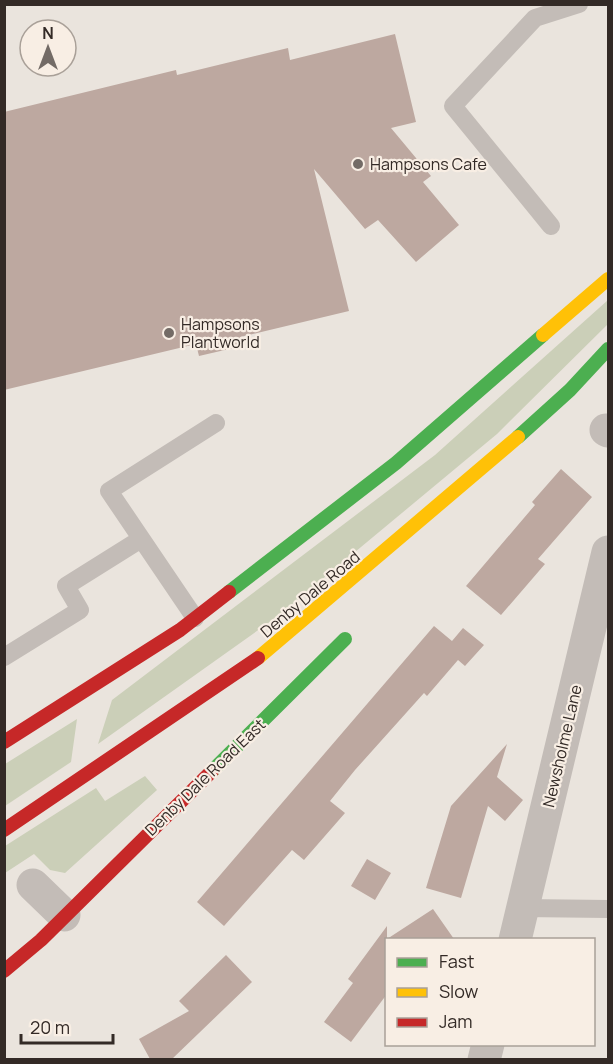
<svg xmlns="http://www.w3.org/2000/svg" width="613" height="1064" font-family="Manrope,sans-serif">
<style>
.green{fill:#cbcfb8}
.building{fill:#bda8a0}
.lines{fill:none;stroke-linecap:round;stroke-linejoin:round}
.lane{stroke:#c3bcb7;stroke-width:18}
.street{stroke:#c3bcb7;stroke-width:33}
.fast{stroke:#4caf50;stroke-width:14}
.slow{stroke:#ffc107;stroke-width:14}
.jam{stroke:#c62828;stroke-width:14}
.poi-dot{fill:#736b66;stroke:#f8eee4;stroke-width:2}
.labels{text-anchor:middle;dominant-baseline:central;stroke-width:4.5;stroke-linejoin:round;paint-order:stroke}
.poi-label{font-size:16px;fill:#332a26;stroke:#f8eee4;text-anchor:start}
.street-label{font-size:16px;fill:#332a26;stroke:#f8eee4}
</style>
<rect width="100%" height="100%" fill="#eae4dd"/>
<path class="green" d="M608,300v24l-111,110 -219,182 -180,128 14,-44 323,-245z
M77,719l-6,43 -66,44v-42z
M145,776l12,14 -92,83 -15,-3 -16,-16 -29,19v-27l91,-58 9,13z"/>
<path class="building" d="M395,34l21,88 -25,6 40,48 -8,6 36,43 -43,37 -38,-42 -13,9 -51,-60 35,142 -109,26 2,9 -43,10 -3,-12 -192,46v-278l172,-42 1,5 111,-27 2,12z
M561,469l31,28 -54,62 7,5 -44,51 -35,-29 69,-81 -3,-3z
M434,626l18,15 11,-13 21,17 -19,21 -7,-6 -31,36 -3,-3 -69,77 -25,31 15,12 -41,47 -12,-10 -68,76 -27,-24z
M507,744l-10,33 26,23 -18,21 -17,-15 -27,92 -35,-10 25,-82z
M367,859l24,14 -16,27 -24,-14z
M433,909l21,30h-67z
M387,926v68l-36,48 -27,-20 29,-39 -5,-4z
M226,955l26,27 -80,77h-22l-11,-20 50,-28 -10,-10z"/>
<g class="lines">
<path class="lane" d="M551,226l-98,-120 82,-88 44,-14
M195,618l-86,-127 107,-68
M4,657l76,-47 -14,-24 75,-47
M523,908l85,1"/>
<path class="street" d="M606,430l2,1
M33,885l31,30
M515,940l93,-388
M484,1060l4,-16"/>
<path class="fast" d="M518,437l52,-47 38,-41
M229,592l167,-129 147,-128
M212,771l133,-132"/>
<path class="slow" d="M543,335l65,-56
M258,658l260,-221"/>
<path class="jam" d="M4,742l176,-112 49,-38
M4,830l254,-172
M4,971l37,-31 171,-169"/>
</g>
<g class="poi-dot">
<circle cx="358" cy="164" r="6"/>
<circle cx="169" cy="333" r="6"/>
</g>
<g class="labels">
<g class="poi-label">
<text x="370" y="164">Hampsons Cafe</text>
<text x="181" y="324">Hampsons<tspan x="181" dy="18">Plantworld</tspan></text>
</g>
<g class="street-label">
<text transform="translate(310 594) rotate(-40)">Denby Dale Road</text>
<text transform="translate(562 746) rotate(-77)">Newsholme Lane</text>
<text transform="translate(205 777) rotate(-44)">Denby Dale Road East</text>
</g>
</g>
<rect width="613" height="1064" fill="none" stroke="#332a26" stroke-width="12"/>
<rect x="385" y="938" width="210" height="108" fill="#f8eee4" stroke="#a9a098" stroke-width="1.5"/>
<rect x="397" y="958" width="30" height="9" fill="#4caf50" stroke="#a9a098" stroke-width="1.5"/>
<text x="439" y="968" font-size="18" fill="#332a26">Fast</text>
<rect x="397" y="988" width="30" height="9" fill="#ffc107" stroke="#a9a098" stroke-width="1.5"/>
<text x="439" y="998" font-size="18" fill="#332a26">Slow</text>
<rect x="397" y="1018" width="30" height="9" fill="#c62828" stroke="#a9a098" stroke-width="1.5"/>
<text x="439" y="1028" font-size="18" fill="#332a26">Jam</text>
<g transform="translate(48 48)"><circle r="28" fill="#f8eee4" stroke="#a9a098" stroke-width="1.5"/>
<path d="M0-4.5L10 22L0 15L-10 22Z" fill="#736b66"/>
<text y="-9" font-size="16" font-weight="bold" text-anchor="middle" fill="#332a26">N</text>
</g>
<path d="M21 1034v9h92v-9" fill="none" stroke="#332a26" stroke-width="3"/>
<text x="30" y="1034" font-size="18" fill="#332a26" stroke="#f8eee4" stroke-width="4.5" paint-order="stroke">20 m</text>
</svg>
